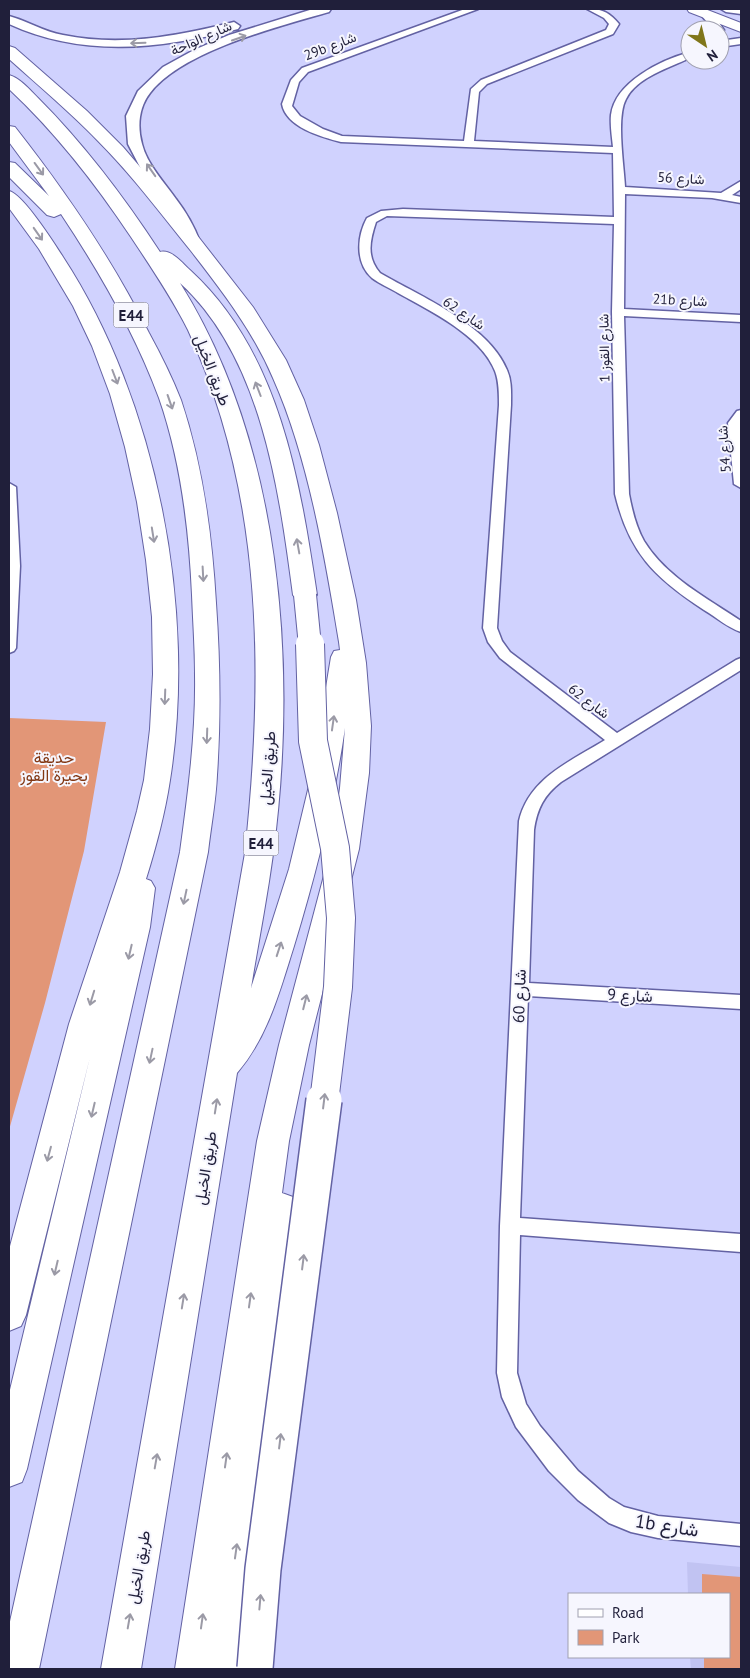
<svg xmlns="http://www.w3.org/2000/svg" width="750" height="1678" font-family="'PT Sans',Vazirmatn,sans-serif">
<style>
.built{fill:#c1c3f2}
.green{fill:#e29677}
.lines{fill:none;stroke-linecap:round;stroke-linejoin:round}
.minor-casing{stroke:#6362a3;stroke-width:3}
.tertiary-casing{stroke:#6362a3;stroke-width:3}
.secondary-casing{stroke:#6362a3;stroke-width:2}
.motorway-casing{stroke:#6362a3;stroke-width:2}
.minor{fill:#fff;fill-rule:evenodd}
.tertiary{fill:#fff;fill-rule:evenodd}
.secondary{fill:#fff;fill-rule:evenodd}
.motorway{fill:#fff;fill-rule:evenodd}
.motorway-bridge-far2-casing{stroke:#6362a3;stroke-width:24;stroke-linecap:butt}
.motorway-bridge-far1-casing{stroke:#6362a3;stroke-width:30;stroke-linecap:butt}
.motorway-bridge-casing{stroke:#6362a3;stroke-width:38;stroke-linecap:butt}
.motorway-bridge-far2{stroke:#fff;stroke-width:22}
.motorway-bridge-far1{stroke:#fff;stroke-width:28}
.motorway-bridge{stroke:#fff;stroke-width:35}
.oneway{stroke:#9b9aa6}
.labels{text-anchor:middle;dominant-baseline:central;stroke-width:4;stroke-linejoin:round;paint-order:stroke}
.far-street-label{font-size:14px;fill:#201f3a;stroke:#f6f6fe}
.shield{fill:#f6f6fe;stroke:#606075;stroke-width:1}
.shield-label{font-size:15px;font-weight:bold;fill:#201f3a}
.street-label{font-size:16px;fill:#201f3a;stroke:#f6f6fe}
.park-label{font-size:16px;fill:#823713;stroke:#f6f6fe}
.near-street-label{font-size:19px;fill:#201f3a;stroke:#f6f6fe}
</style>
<rect width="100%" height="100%" fill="#d0d2fe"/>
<path class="built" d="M687,1562l54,5v102h-50l-1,-12h39v-63h-41z"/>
<path class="green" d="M9,718l97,4 -22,129 -39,152 -36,127z
M702,1574l39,3v92h-37v-12h25v-63h-27z"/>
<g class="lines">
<g class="minor-casing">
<path id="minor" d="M465,9h13l-170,63 -9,10 -7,24 8,10 23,13 19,7 122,5 7,-52 10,-9 125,-50 3,-6 -5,-6 -17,-9c15,-1 23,4 32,15l-6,10 -126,50 -8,8 -5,49 139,6c-1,-10 -3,-22 -2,-32 4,-33 50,-55 79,-63v6c-21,10 -53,19 -64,41 -10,18 -2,67 -1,88l96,6 20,-12v8l-9,6 9,2v6l-29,-5 -87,-4 -1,115 117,6v7l-117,-6 5,178c3,16 7,33 15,47 22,36 63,57 97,80v11c-13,-4 -25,-15 -37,-22 -49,-32 -75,-57 -89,-116l-3,-182 2,-88 -227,-8 -11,6c-6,18 -10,35 4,51 41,24 108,51 127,97 5,11 4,24 4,35l-14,223 5,13 8,11 107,81 119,-73 5,-2v12l-180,112c-17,13 -24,27 -27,48l-5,153 212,12v14l-213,-13 -8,222 221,16v18l-221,-17 -3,138 9,31 14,22 38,45 31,27 15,9 34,9 83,8v22l-83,-8 -27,-6 -22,-9 -31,-23 -29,-29 -33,-44 -14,-30 -5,-24 3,-147 19,-405c10,-43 52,-60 86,-81l-105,-82 -12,-16 -5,-14 16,-223c0,-11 0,-24 -4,-34 -14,-36 -65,-60 -97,-78 -8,-5 -18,-9 -26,-15 -17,-15 -15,-42 -5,-60l14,-7 22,-2 211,8 -1,-64 -272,-11c-20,-5 -55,-15 -59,-38l9,-24 11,-12z
M721,9h20v5l-15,-2z
M704,10l13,10 7,10 -2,2 -8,-2 -13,-15v-4z
M741,38v6l-21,3v-6z
M741,410v78l-7,-4 -6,-61 9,-12z
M9,483l7,4 4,79 -4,82 -2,3 -5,2z"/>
</g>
<g class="tertiary-casing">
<path id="tertiary" d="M313,9h18l-2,3c-49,14 -147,39 -179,81 -11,14 -13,33 -8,51 5,20 22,38 34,55 10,13 18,27 24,43l-2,3h-10l-15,-29 -32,-47 -13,-25 -2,-28 12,-25 25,-24 31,-17 35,-15z
M9,16c19,5 35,16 54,19 58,12 115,1 171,-13l6,4 -2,3c-77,20 -155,29 -229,-5z"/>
</g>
<g class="secondary-casing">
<path id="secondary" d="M687,9h18l36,14v9l-52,-20z"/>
</g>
<g class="motorway-casing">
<path id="motorway" d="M9,46l6,2 72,63 36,36 59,69 71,91 33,53 18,40 15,45 18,68 19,87 10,63 5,63 -2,47 -10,76 -50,196 -20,96 -7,52 11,4 4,10 -5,58 -44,335v69h-73l82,-528 22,-96 52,-196 9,-61 5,-60c-11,74 -29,146 -51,218 -14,44 -26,91 -57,127l-96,596h-40l144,-816c19,-176 19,-359 -57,-523 -16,-32 -37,-63 -57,-93 -36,-54 -75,-104 -122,-148v-14c11,3 21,15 29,23 47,47 86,99 122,154 12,-3 23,12 31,19 89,82 109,211 126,324l-4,5 -8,3 -8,-3 -4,-5c-14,-105 -31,-237 -113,-312 102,163 118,384 93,571 -6,45 -15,90 -22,134l38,-119 23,-96 19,-116 3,-6 6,-1 -1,-8c-14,-85 -31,-186 -66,-264 -20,-47 -51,-87 -82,-127 -30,-37 -59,-76 -93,-110 -28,-29 -59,-55 -89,-82z
M9,126l6,1c51,65 97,132 134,206 12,22 23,44 32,67 22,66 31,134 35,203 4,57 5,114 1,172 -1,25 -6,51 -9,77l-169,817h-30v-43l171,-774c8,-59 16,-118 15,-177 0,-27 -2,-53 -3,-80 -3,-66 -11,-134 -33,-197 -24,-65 -60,-127 -98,-184l-7,3 -7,-2 -38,-38v-15l6,1 34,33 -40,-54z
M9,191c14,3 45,52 54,66 94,144 134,353 107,523 -5,33 -14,67 -24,99l5,2 4,7 -5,39 -123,542 -5,13 -13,5v-93l81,-337 -64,258 -5,11 -12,5v-81l60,-226 51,-152 17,-61 7,-31 6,-51 3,-55 -1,-57 -6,-57 -9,-58 -12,-55 -15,-53 -18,-48 -19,-40 -34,-57 -30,-41z"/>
</g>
<use href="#minor" class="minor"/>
<use href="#tertiary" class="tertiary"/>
<use href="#secondary" class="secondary"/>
<use href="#motorway" class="motorway"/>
<g class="motorway-bridge-far2-casing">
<path id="motorway-bridge-far2" d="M305,595l5,51"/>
</g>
<g class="motorway-bridge-far1-casing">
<path id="motorway-bridge-far1" d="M310,644l3,97 22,107 6,70 -3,69 -14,115"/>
</g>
<g class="motorway-bridge-casing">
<path id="motorway-bridge" d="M255,1668l8,-99 61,-469"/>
</g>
<use href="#motorway-bridge-far2" class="motorway-bridge-far2"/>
<use href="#motorway-bridge-far1" class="motorway-bridge-far1"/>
<use href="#motorway-bridge" class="motorway-bridge"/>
</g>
<defs><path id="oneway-shaft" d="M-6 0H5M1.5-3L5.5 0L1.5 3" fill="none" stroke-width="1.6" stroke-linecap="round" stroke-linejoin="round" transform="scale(1.25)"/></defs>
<g class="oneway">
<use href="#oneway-shaft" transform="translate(239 38) rotate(-19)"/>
<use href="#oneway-shaft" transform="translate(138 43) rotate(178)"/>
<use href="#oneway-shaft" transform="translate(39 169) rotate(54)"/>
<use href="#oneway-shaft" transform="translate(151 170) rotate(-125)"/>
<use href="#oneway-shaft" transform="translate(38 234) rotate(55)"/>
<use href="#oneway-shaft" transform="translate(115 377) rotate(69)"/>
<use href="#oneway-shaft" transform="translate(258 389) rotate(-111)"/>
<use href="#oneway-shaft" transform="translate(170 402) rotate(71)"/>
<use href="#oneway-shaft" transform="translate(153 535) rotate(81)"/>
<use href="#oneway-shaft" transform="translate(298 546) rotate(-100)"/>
<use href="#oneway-shaft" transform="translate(203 574) rotate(87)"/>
<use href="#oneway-shaft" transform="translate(165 697) rotate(92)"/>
<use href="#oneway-shaft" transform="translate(333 723) rotate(-82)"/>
<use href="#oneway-shaft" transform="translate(207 736) rotate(92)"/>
<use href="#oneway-shaft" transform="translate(185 897) rotate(102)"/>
<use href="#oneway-shaft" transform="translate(279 949) rotate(-72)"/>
<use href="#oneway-shaft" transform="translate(130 952) rotate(103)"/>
<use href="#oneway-shaft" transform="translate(92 998) rotate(107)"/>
<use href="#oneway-shaft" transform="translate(305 1002) rotate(-76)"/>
<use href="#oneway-shaft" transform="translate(151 1056) rotate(102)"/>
<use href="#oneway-shaft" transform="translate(324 1101) rotate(-83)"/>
<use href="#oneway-shaft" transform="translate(216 1106) rotate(-81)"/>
<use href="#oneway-shaft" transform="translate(93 1110) rotate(103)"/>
<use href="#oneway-shaft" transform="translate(49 1154) rotate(105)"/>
<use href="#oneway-shaft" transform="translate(303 1262) rotate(-83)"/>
<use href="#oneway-shaft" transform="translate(56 1268) rotate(103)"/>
<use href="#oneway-shaft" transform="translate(250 1300) rotate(-82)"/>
<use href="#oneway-shaft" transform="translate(183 1301) rotate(-81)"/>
<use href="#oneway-shaft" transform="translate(280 1441) rotate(-83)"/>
<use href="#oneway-shaft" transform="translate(226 1460) rotate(-82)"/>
<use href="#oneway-shaft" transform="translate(156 1461) rotate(-80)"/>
<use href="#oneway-shaft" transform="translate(236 1551) rotate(-82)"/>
<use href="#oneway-shaft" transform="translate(260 1602) rotate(-85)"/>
<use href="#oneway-shaft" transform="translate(129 1621) rotate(-80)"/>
<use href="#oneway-shaft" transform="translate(202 1621) rotate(-82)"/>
</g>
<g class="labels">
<g class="far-street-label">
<text transform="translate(201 38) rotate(-24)">شارع الواحة</text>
<text transform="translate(330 46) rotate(-21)">29b شارع</text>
<text transform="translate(681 178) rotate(3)">شارع 56</text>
<text transform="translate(680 300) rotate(3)">21b شارع</text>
<text transform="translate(464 313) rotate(34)">شارع 62</text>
<text transform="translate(604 348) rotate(-91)">شارع القوز 1</text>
<text transform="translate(724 449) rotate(-94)">شارع 54</text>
<text transform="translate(589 701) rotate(37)">شارع 62</text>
</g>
<g class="shield">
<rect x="113.5" y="302.5" width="35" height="25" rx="4"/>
<rect x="243.5" y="830.5" width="35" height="25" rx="4"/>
</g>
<g class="shield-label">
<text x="131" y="315">E44</text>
<text x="261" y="843">E44</text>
</g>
<g class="street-label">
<text transform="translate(213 370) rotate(69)">طريق الخيل</text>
<text transform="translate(267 768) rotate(-86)">طريق الخيل</text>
<text transform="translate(630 995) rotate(3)">شارع 9</text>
<text transform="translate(519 996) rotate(-88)">شارع 60</text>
<text transform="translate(205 1168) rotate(-81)">طريق الخيل</text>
<text transform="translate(138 1567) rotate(-80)">طريق الخيل</text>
</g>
<g class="park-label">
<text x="54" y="757">حديقة<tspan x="54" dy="18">بحيرة القوز</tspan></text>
</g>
<g class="near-street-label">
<text transform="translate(667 1525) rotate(9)">1b شارع</text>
</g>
</g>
<rect width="750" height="1678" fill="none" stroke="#201f3a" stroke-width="20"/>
<rect x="568" y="1593" width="162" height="65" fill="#f6f6fe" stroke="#a0a0b0"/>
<rect x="578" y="1609" width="25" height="8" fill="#ffffff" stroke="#a0a0b0"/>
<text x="612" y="1618" font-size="15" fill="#201f3a">Road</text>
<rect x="578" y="1630" width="25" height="15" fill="#e29677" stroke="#a0a0b0"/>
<text x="612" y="1643" font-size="15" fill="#201f3a">Park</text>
<g transform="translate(705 45) rotate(145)"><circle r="24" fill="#f6f6fe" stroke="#a0a0b0"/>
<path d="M0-4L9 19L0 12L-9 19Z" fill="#80761a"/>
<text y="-8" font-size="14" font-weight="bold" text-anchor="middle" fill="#201f3a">N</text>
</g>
</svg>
